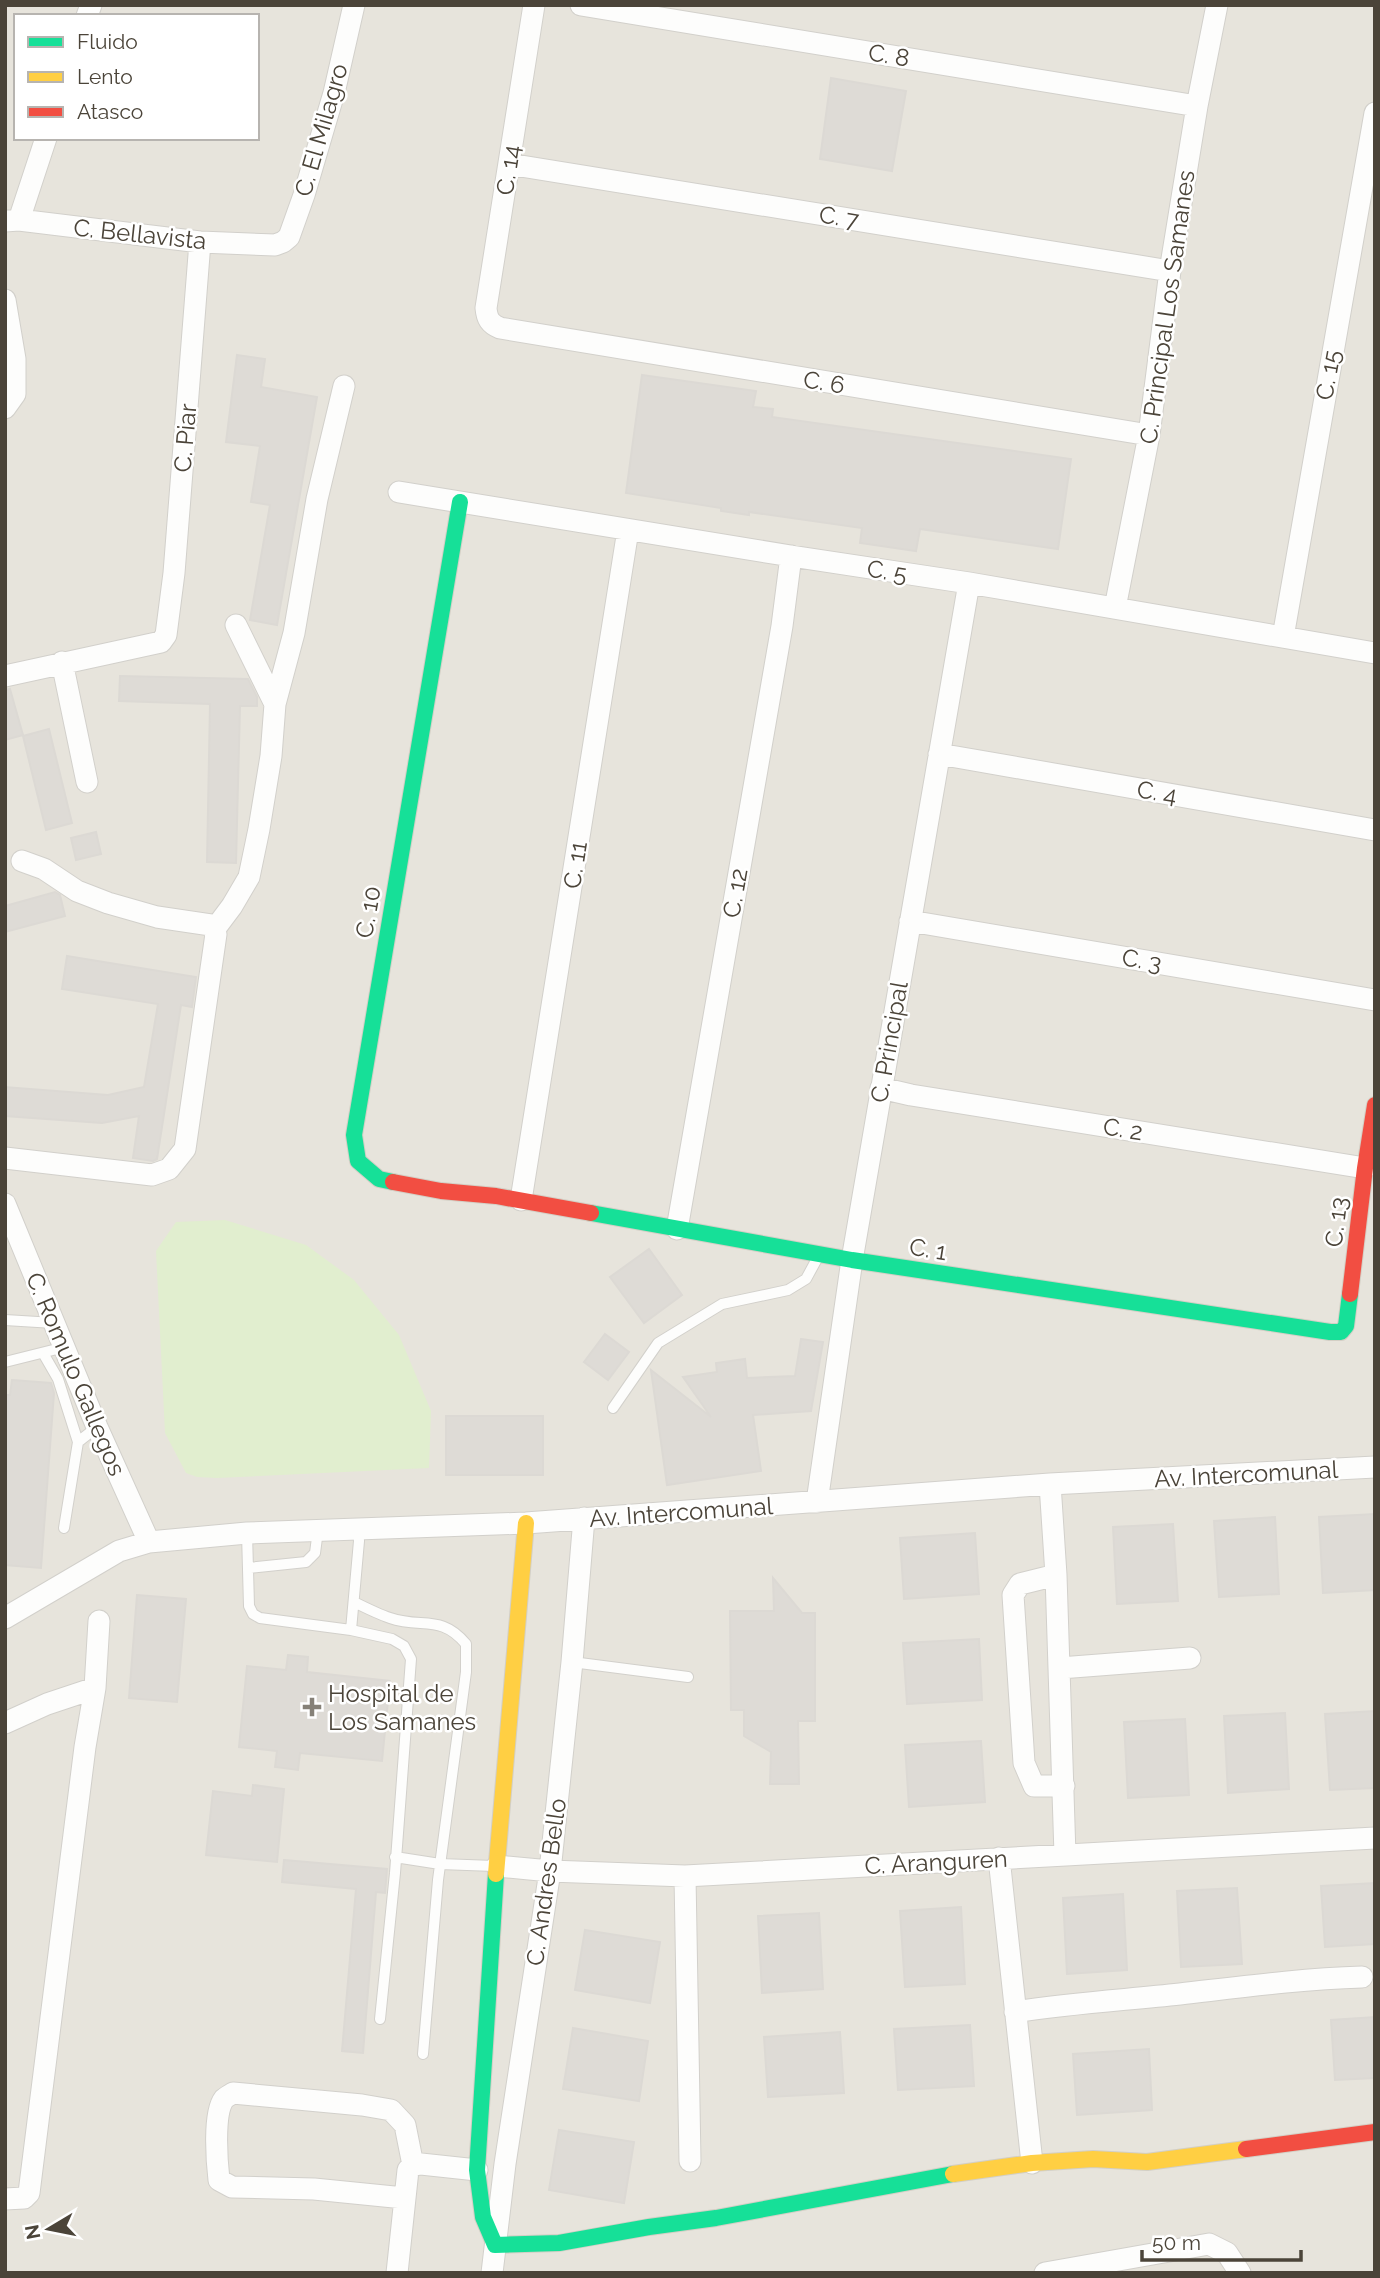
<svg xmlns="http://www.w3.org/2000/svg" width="1380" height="2278" font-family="Raleway,sans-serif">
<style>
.residential{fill:#e7e4dc;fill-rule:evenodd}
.green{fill:#e1eecf}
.building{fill:#dedbd6;stroke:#dcd9d4;stroke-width:2}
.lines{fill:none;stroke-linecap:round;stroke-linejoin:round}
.lane-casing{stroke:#d2d0cb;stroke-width:12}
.street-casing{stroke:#d2d0cb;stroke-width:23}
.fast-casing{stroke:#d3cfc5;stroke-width:18}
.slow-casing{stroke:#d3cfc5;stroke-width:18}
.jam-casing{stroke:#d3cfc5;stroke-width:18}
.lane{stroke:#fdfdfc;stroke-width:10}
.street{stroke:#fdfdfc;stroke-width:21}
.fast{stroke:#16e098;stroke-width:16}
.slow{stroke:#ffcf43;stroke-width:16}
.jam{stroke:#f24e42;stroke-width:16}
.poi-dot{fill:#868178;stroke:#fff;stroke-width:2.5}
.labels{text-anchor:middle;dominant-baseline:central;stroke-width:5;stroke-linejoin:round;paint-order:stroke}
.street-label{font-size:24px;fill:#4b4439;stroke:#fff}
.poi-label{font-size:24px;fill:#4b4439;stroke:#fff;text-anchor:start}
</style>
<rect width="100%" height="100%" fill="#f4f2ee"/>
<path class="residential" d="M5,5h1370v2268h-1370zM16,16h241v122h-241z"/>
<path class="green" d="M225,1220l81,25 48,35 45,55 32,76 -2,57 -212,10 -20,-1 -11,-4 -21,-40 -9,-182 20,-29z"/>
<path class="building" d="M831,78l75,13 -14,80 -72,-12z
M237,355l28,4 -4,28 56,10 -40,228 -27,-5 20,-115 -19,-3 9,-56 -34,-4z
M642,375l114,16 -3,16 20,2 -1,8 299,42 -13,90 -138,-20 -4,22 -56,-8 2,-15 -113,-16v3l-28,-4v-3l-95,-15z
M120,676l128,3 9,18v9h-17l-4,157 -29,-1 3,-158 -91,-3z
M10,689l13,46 -18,5v-50z
M49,729l23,94 -26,7 -23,-94z
M96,832l5,22 -25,6 -5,-22z
M55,892l5,3 5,21 -60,16v-26z
M67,956l129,21 -4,30 -11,-2 -24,154 -4,2 -20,-3 6,-42 -37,7 -97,-7v-29l103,8 36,-8 14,-83 -96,-15z
M649,1249l33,46 -38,28 -34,-46z
M605,1334l24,18 -21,28 -24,-18z
M801,1339l22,3 -12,69 -58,4 8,56 -94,14 -16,-115 60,47 -28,-40 34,-5 -1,-9 29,-4 2,19 48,-2z
M12,1380l39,3 3,10 -13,175 -36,-3v-170h5z
M446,1416h97v59h-97z
M1375,1514v76l-52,3 -4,-76z
M1275,1517l4,77 -60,3 -5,-76z
M1173,1524l5,77 -61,3 -4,-77z
M975,1533l4,61 -75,5 -4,-61z
M773,1578l29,35h13v108h-17l1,63h-29l1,-32 -27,-16v-26h-13l-1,-99h44z
M137,1595l49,4 -9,103 -48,-4z
M979,1639l3,61 -75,4 -4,-61z
M288,1655l20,2 -1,15 83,9 -8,80 -82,-8 -2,17 -23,-3 2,-16 -38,-4 8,-81 39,4z
M1375,1711v77l-45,2 -5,-76z
M1285,1713l4,76 -61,4 -4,-77z
M1185,1719l4,76 -61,3 -4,-76z
M981,1741l4,61 -76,5 -4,-62z
M253,1785l31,4 -7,73 -71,-7 7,-64 39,5z
M284,1860l103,9 -2,24 -9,-1 -13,161 -21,-2 14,-162 -74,-7z
M1375,1883v61l-50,3 -4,-61z
M1237,1888l5,76 -61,3 -4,-76z
M1123,1894l4,76 -60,4 -4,-76z
M961,1907l4,77 -60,3 -5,-76z
M819,1913l4,76 -61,4 -4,-77z
M585,1930l75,12 -10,61 -75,-13z
M1375,2017v61l-40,2 -4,-60z
M970,2025l4,61 -76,4 -4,-61z
M573,2028l75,13 -9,60 -76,-12z
M840,2032l4,61 -76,4 -4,-60z
M1149,2049l3,61 -75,5 -4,-61z
M559,2130l75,12 -10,61 -75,-13z"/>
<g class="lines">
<g class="lane-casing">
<path id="lane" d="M5,1320l49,3
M43,1353l15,26 20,63 19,-15
M5,1362l60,-15
M613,1408l45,-65 64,-39 66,-14 18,-11 12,-22
M64,1528l14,-86
M247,1533l2,73 4,8 7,4 91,12 41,9 12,7 7,13 -16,214 -15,146
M248,1568l58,-6 9,-9 3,-23
M354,1602c12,6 24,12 36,16 32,11 51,-4 76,26v28l-28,208 -15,174
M351,1630l8,-89 -1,-12
M572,1662l116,15
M395,1857l45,7 54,2"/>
</g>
<g class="street-casing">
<path id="street" d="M534,5l-48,303c1,11 4,16 14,20l649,107
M581,5l616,101
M87,16l4,-11
M509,164l661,107
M19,220l27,-82
M5,221l14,-1 181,22 75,3 8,-3 6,-5 15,-42 30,-102 20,-88
M5,300l10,59v35l-10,14
M399,492l392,64 178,27 406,70
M1115,608l34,-173 21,-164 27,-165 20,-101
M1283,637l92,-524
M62,662l25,120
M5,676l156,-34 5,-7 8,-62 26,-331
M275,704l19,-71 23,-134 27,-113
M939,754l436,76
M910,921l465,79
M214,930l18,-24 17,-29 10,-48 12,-73 4,-52 -39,-79
M881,1088l30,7 454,73
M5,1158l147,17 17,-6 16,-20 31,-215 -5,-9 -54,-8 -49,-14 -31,-12 -33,-22 -22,-8
M521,1200l107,-670
M5,1204l92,223 52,115
M677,1229l105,-603 9,-70
M1050,1484l6,91 9,280
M817,1502l35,-242 117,-677
M1056,1575l-36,9 -7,11 11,168 10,23h30
M5,1618l114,-67 30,-9 98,-9 279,-10 524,-39 325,-17
M1060,1668l130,-10
M5,1723l42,-19 48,-16
M999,1858l33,305
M497,1866l53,5 135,5 690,-38
M685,1876l5,285
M1015,2012c55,-9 110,-12 165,-18 61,-7 120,-15 182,-17
M404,2198l-90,-9 -82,-2 -13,-7c-2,-17 -6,-67 5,-81 2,-2 6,-4 9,-6l129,12 29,5 14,15 8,40
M5,2199l19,-1 5,-5 56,-446 10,-59 4,-67
M397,2273l11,-103 5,-5 8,-1 56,6
M492,2273l13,-109 45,-293 22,-209 12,-144
M1045,2273l164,-29 18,9 13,20"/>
</g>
<g class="fast-casing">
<path id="fast" d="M393,1182l-14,-3 -21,-18 -4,-26 106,-633
M591,1213l261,47 478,72h11l5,-6 4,-32
M496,1874l-19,296 6,47 12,28 64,-2 90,-16 67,-9 237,-44"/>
</g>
<g class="slow-casing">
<path id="slow" d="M496,1874l30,-351
M953,2174l79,-11 61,-4 54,3 99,-13"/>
</g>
<g class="jam-casing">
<path id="jam" d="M393,1182l48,9 55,5 95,17
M1350,1294l15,-126 10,-63
M1246,2149l129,-17"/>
</g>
<use href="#lane" class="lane"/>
<use href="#street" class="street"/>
<use href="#fast" class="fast"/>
<use href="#slow" class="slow"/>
<use href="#jam" class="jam"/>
</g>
<path class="poi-dot" d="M308.5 1696.5h7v7h7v7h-7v7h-7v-7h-7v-7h7z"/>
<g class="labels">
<g class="street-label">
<text transform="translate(889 55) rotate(9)">C. 8</text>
<text transform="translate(321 130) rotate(-74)">C. El Milagro</text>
<text transform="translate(508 170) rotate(-81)">C. 14</text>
<text transform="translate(839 217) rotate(9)">C. 7</text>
<text transform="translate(140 234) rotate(6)">C. Bellavista</text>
<text transform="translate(1167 307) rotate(-82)">C. Principal Los Samanes</text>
<text transform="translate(1328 375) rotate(-80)">C. 15</text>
<text transform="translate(824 382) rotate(9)">C. 6</text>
<text transform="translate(185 438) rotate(-85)">C. Piar</text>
<text transform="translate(887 571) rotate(8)">C. 5</text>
<text transform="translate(1157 792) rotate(10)">C. 4</text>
<text transform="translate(575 865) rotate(-81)">C. 11</text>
<text transform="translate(735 893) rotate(-80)">C. 12</text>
<text transform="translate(368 912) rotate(-80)">C. 10</text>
<text transform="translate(1142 960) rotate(10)">C. 3</text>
<text transform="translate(889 1042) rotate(-80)">C. Principal</text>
<text transform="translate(1123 1129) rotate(9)">C. 2</text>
<text transform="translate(1336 1222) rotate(-83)">C. 13</text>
<text transform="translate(928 1249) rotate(9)">C. 1</text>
<text transform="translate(76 1374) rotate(67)">C. Romulo Gallegos</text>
<text transform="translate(1246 1474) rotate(-3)">Av. Intercomunal</text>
<text transform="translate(681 1512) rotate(-4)">Av. Intercomunal</text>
<text transform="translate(936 1862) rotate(-3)">C. Aranguren</text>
<text transform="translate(546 1882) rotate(-82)">C. Andres Bello</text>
</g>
<g class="poi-label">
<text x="328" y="1693">Hospital de<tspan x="328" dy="28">Los Samanes</tspan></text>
</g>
</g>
<rect width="1380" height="2278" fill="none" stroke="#4b4439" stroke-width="14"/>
<rect x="14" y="14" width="245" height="126" fill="#ffffff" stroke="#b7b4b0" stroke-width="2"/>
<rect x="28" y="37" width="35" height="10" fill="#16e098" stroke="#b7b4b0" stroke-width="2"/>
<text x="77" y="49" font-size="21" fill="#4b4439">Fluido</text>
<rect x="28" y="72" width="35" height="10" fill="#ffcf43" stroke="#b7b4b0" stroke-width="2"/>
<text x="77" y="84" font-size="21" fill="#4b4439">Lento</text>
<rect x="28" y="107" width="35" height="10" fill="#f24e42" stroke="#b7b4b0" stroke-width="2"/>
<text x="77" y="119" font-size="21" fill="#4b4439">Atasco</text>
<g transform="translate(49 2229) rotate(260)" stroke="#ffffff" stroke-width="5" paint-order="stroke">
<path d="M0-5L12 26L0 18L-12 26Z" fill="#4b4439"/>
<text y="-10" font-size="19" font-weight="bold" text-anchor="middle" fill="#4b4439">N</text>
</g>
<path d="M1142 2250v10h159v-10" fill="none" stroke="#4b4439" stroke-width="3.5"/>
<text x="1152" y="2250" font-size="21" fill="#4b4439" stroke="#ffffff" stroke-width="5" paint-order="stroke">50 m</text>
</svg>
